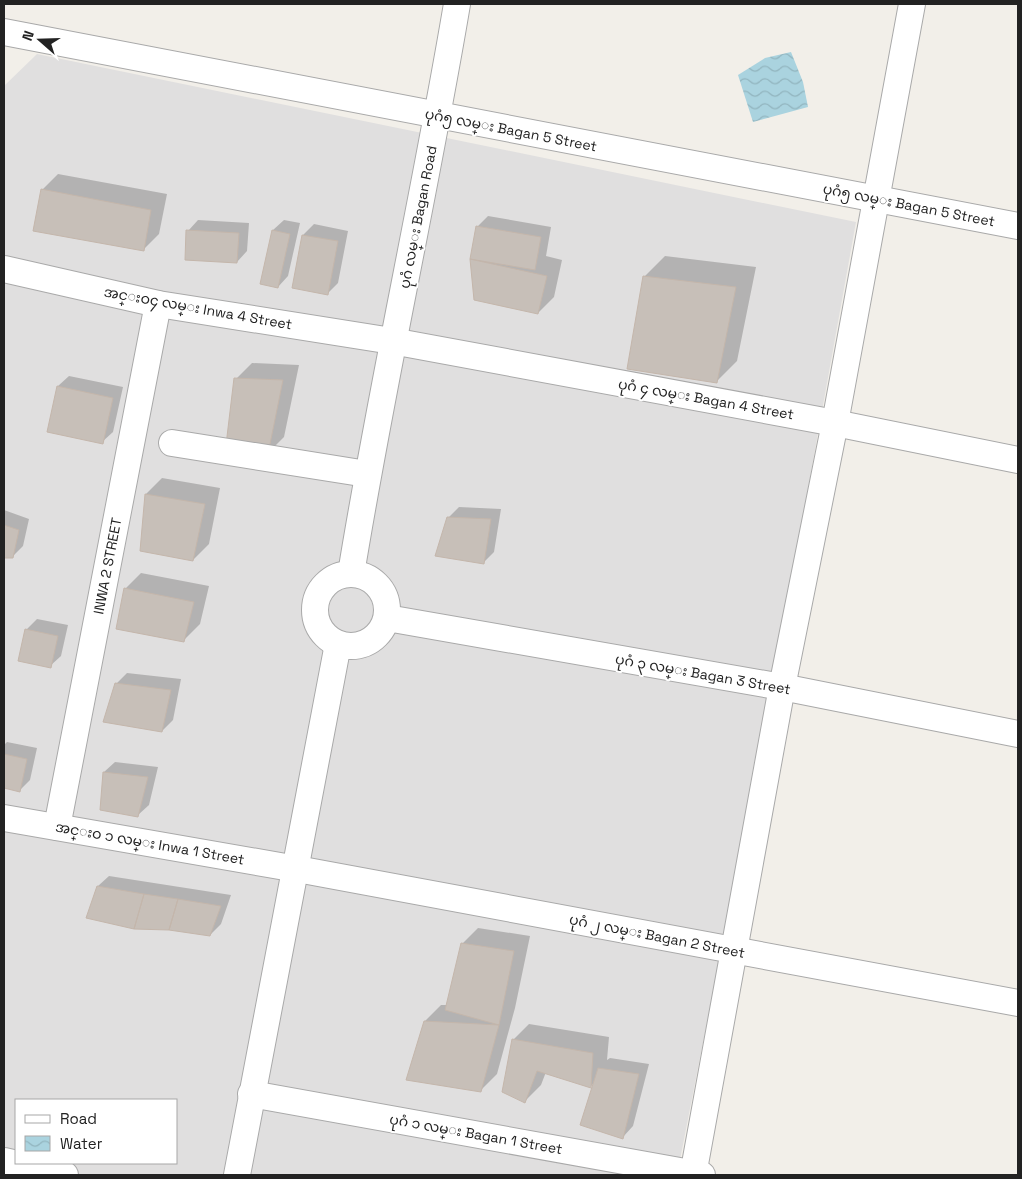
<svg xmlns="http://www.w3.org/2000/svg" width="1022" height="1179" font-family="'Space Grotesk','Noto Sans Myanmar',sans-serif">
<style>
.residential{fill:#e0dfdf;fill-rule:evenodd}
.water{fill:url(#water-waves)}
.shadow{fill:#0003}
.building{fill:#c7bfb8;stroke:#c4b6ab}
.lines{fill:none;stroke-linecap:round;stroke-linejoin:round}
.minor-casing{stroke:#a9a9a9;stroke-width:28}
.minor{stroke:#fff;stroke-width:26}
.labels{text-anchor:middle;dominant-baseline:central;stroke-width:4;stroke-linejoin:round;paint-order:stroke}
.street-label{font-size:14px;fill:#222;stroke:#fff}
</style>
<defs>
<pattern id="water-waves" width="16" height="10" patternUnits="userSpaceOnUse" patternTransform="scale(1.25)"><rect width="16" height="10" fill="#aad3df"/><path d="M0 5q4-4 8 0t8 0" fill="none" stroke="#92b5bf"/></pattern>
</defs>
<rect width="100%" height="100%" fill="#f2efe9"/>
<path class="residential" d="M37,54l819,168 -88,489 -91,464h-673v-1089zM16,1100h160v63h-160z"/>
<path class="water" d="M791,52l12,30 5,25 -55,15 -15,-47 27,-17z"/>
<path class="shadow" d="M58,174l109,20 -8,40 -16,16 -101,-60z
M488,216l63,11 -5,29 16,4 -8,37 -16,16 -63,-14 -3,-40 5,-32z
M198,220l51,3 -2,28 -10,11 -49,-31z
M284,220l16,3 -12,53 -10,11 -5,-57z
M314,224l34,7 -10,52 -11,11 -24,-59z
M665,256l91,11 -19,94 -21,21 -72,-105z
M252,363l47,2 -15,72 -16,16 -32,-74z
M69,376l54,11 -10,45 -11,10 -44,-56z
M162,478l58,10 -11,56 -16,16 -52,-10 5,-56z
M459,507l42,2 -7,43 -11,11 -35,-45z
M4,510l25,9 -6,27 -11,11h-8z
M141,573l68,13 -9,38 -17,17 -58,-52z
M37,619l31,6 -7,31 -11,10 -24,-36z
M127,673l54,6 -8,41 -11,11 -46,-47z
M7,742l30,6 -7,32 -10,10 -16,-3v-42z
M115,762l43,5 -9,38 -11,10 -34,-43z
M109,876l122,19 -10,29 -11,11 -112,-49z
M478,928l52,8 -15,72 -18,66 -16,16 -56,-69 16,-16h7l14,-61z
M529,1024l80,13 -2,23 3,-2 39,6 -16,62 -10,11 -29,-54 -3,3 -45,-14 -5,13 -16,16 -12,-61z"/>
<path class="building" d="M41,189l110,21 -7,41 -111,-20z
M476,226l65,11 -6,33 -65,-11z
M186,230l53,3 -2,30 -52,-3z
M272,230l18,4 -12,54 -18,-4z
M302,235l36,6 -10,54 -36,-7z
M470,259l77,17 -9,38 -64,-14z
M643,276l93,11 -19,96 -90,-14z
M234,378l49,2 -15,74 -42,-9z
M57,386l56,12 -10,46 -56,-12z
M145,494l60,10 -12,57 -53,-10z
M447,517l44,2 -7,45 -49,-8z
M4,525l15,5 -6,28h-9z
M124,588l70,14 -10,40 -68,-13z
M25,629l33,7 -7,32 -33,-7z
M115,683l56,7 -9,42 -59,-10z
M4,754l23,5 -7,33 -16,-4z
M103,772l45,5 -10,40 -38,-7z
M97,886l47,8 -10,35 -48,-11z
M144,894l34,5 -9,31 -35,-1z
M178,899l43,7 -11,30 -41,-6z
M461,943l53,8 -15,74 -54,-15z
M424,1021l75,4 -18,67 -75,-12z
M512,1039l81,14 -2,35 -54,-17 -12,32 -23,-11z
M598,1068l41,6 -16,65 -43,-14z"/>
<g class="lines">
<g class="minor-casing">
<g id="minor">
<path d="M4,32l1014,194"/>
<path d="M4,269l154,35 234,37 443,82 183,37"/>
<path d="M172,443l195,31"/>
<circle cx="351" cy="610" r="36"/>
<path d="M351,574c31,-191 74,-380 106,-570"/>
<path d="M387,618l395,69 236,47"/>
<path d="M4,818l293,51 721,134"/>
<path id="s1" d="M57,827l101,-523"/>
<path d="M251,1094l451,81"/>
<path d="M4,1161l61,14"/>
<path d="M237,1175l101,-531"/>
<path d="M693,1175l89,-488 53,-264 77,-419"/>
</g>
</g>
<use href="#minor" class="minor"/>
</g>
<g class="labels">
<g class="street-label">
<text transform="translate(511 130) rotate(11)">ပုဂံ၅ လမ္း Bagan 5 Street</text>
<text transform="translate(909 205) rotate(11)">ပုဂံ၅ လမ္း Bagan 5 Street</text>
<text transform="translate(418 217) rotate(-79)">ပုဂံ လမ္း Bagan Road</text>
<text transform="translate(198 308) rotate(10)">အင္းဝ၄ လမ္း Inwa 4 Street</text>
<text transform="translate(706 399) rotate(10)">ပုဂံ ၄ လမ္း Bagan 4 Street</text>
<text stroke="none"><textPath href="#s1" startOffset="266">INWA 2 STREET</textPath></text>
<text transform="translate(703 674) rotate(10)">ပုဂံ ၃ လမ္း Bagan 3 Street</text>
<text transform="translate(150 843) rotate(10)">အင္းဝ ၁ လမ္း Inwa 1 Street</text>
<text transform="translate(657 936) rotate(11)">ပုဂံ ၂ လမ္း Bagan 2 Street</text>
<text transform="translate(476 1134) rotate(10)">ပုဂံ ၁ လမ္း Bagan 1 Street</text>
</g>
</g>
<rect width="1022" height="1179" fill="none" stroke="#222222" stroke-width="10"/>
<rect x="15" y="1099" width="162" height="65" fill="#ffffff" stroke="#a7a7a7"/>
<rect x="25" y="1115" width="25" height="8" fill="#ffffff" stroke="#a7a7a7"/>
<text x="60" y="1124" font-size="15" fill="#222222">Road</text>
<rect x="25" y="1136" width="25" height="15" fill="url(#water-waves)" stroke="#a7a7a7"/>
<text x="60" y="1149" font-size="15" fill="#222222">Water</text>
<g transform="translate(40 40) rotate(290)" stroke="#ffffff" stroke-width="4" paint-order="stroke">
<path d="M0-4L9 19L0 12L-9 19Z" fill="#222222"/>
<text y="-8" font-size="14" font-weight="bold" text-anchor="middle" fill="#222222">N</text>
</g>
</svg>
